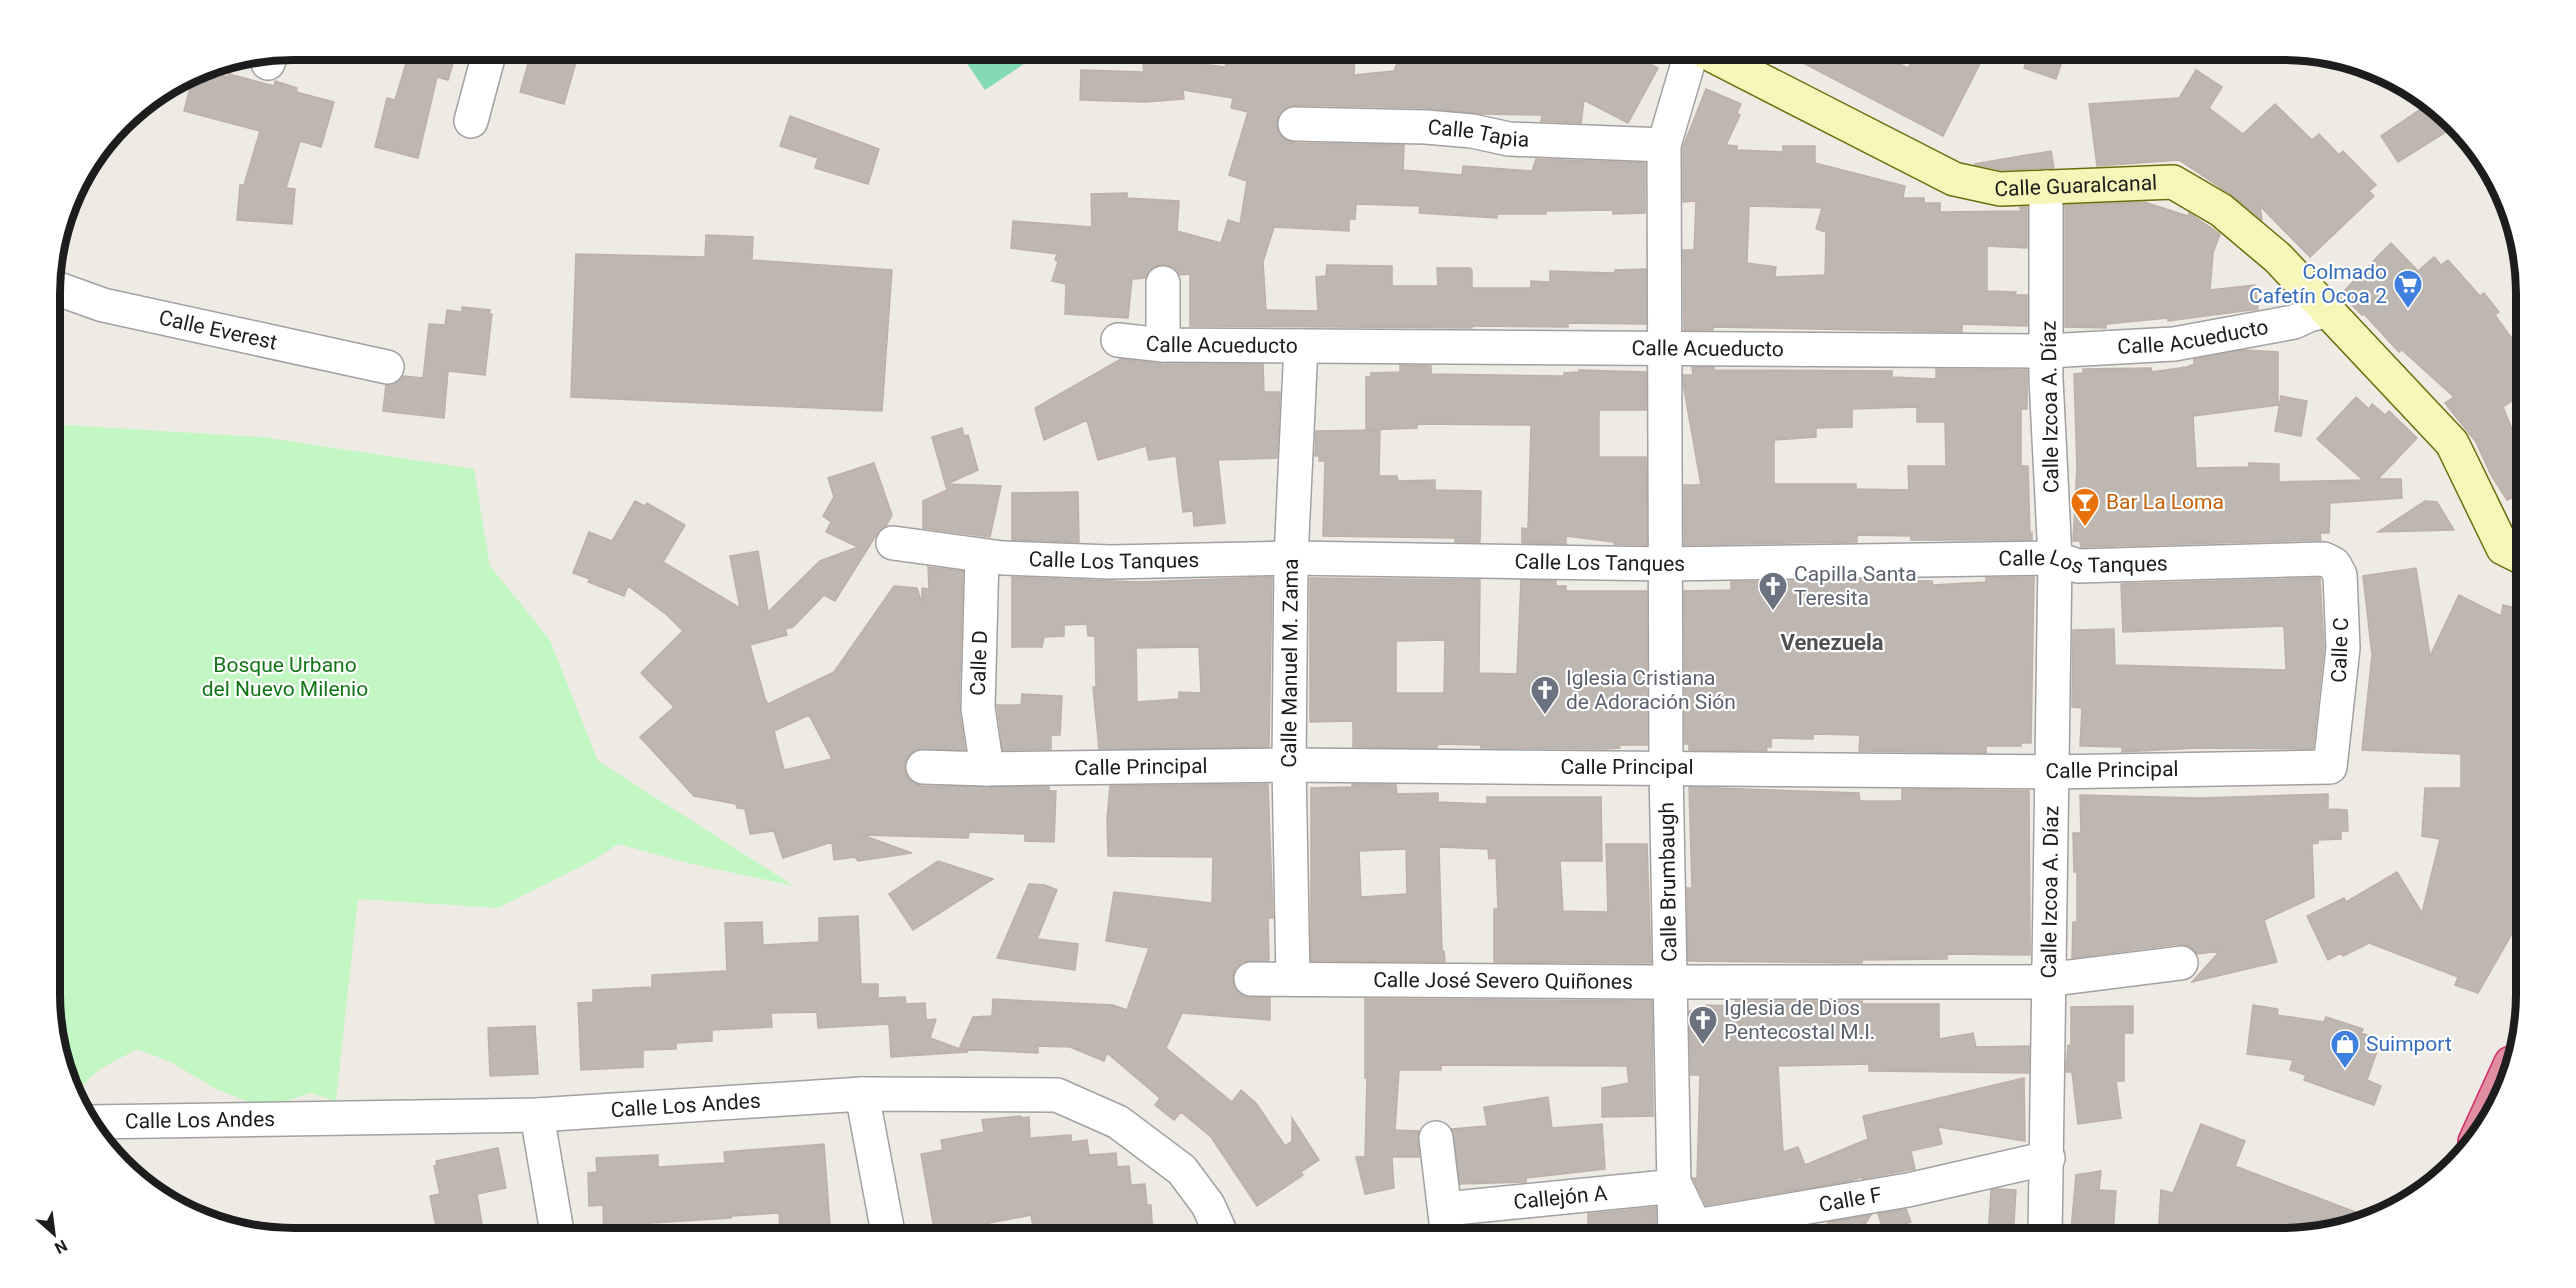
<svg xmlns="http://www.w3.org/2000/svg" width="2576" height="1288" font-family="Roboto,sans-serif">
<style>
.park{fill:#c2f7c4}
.pitch{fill:#85dab6}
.building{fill:#beb6b0;stroke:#bfb0a7;stroke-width:1.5;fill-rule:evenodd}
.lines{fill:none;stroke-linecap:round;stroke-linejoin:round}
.street-casing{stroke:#a1a1a1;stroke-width:36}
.secondary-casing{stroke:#686f0a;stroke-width:36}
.highway-casing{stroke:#d12c6b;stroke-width:36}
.street{stroke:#fff;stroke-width:33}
.secondary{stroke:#f6f6b9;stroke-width:33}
.highway{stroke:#e28ea1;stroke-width:33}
.labels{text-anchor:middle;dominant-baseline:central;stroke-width:4.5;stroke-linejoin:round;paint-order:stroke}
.street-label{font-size:21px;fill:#1d1d1d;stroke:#fff}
.shop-label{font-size:21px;fill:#366cbe;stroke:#fff;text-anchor:end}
.food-label{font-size:21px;fill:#c56008;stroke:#fff;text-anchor:start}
.worship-label{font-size:21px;fill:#5b616d;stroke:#fff;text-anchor:start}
.park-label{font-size:21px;fill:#107615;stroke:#fff}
.neighbourhood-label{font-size:22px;font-weight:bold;fill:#505050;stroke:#fff}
.rim{fill:none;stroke:#1d1d1d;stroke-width:8}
</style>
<rect width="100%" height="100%" fill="#eeeae4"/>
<path class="park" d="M50,424l212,13 212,32 16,97 60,74 48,121 196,125 -106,-23 -70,-19 -24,16 -96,48 -140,-9 -22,202 -25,-8 -47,15 -48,-19 -45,-27 -34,-13 -37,20 -17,16 -13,6 -18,-64z"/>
<path class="pitch" d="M958,50h87l-60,40z"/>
<path class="building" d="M410,50h47l-9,30 -11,-3 -19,81 -43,-11 12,-49 8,2z
M532,50h25l21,5 -14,49 -44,-12z
M1170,50h10l1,11 44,6 4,-17h116l10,1 -1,24 40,-4 8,-21h221l35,18 -30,55 -44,-23 -3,23 -40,-2 1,-6 -59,-1 -57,-6 -131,-3 -8,2 -8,7 -3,10 3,9 7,7 9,3 109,2 -1,25 59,5 1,-9 69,5 4,-12 109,4v50l-32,1v-4l-67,1v3h-49v4l-78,-5 1,-7 -64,-2 -1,15h-6v12l-75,-4 -11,35 3,48 52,1 -2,-34 10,-1 1,-11 65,1v20h46l-1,-18h33l2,2v18h59v-7l19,1v-11l65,2v-3l31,-1v55l-78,-1v4l-96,-1v2l-282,-2v-52l-10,1 -7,-8 -9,-3 -11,3 -7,11 -14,1 -4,39 -63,-4 1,-30 -14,-3 6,-19 -3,-2 2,-6 -46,-6 2,-27 79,6 -1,-33 36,-1v5l52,3 -2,30 44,12 7,-23 12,4 7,-43 -18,-6 19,-63 -17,-4 2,-10 -50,-8 1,9 -39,3 -65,-2 1,-30 63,2 -2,-20z
M1778,50h94l36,18 9,-18 19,7 4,-7h47l-44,86z
M2030,50h36l-10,29 -32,-11z
M198,69l30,8 1,-3 45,12 1,-5 22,7 -1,4 38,10 -13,45 -21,-6 -14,47 9,1 -3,35 -55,-4 3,-35h4l16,-54 -76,-20 10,-39z
M2196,70l26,17 -13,21 34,26 32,-30 37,36 7,-6 20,21 4,-4 33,34 -7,6 5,5 -64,61 -50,-51 2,14 -29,-24 -54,-36 -82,6 -8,-62 90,-6z
M1706,89l35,15 -4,9 3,2 -14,30 11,1v4l46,2v-6h32v17l90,23 -2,12h21v5h16v9l81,-1 -1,-4h7v41l-40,-2v45l29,1 -1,3h12v31l-65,-2v8l-249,-5v3h-29l-1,-80h11l2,-49 -13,1v-55zM1749,206l73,2 -6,21 10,3 -1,43 -50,2 1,-10 -29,-4z
M2427,105l27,22 -56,35 -17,-26z
M790,116l89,33 -11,35 -53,-16 3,-10 -38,-12z
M2051,151l3,17 -52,2 -28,-6z
M2144,202l44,14 1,-3 31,21 -7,19 -3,37 45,-5 3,24 -90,12v-3l-62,6v4l-41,-1v-122z
M706,235l47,2 -1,23 140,10 -10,141 -311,-14 5,-143 129,3z
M2391,243l27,28 16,-14 7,8 7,-5 32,36 4,-3 15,19 -4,3 30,42v35l-22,15 22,54v31l-18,8 -16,-25 -15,-33 -31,-39 9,-6 -52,-47 -3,2 -35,-38 -2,1 -21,-21z
M462,307l28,3 -1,4h3l-7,61 -37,-4 -4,47 -61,-7 3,-26h7l10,-9 20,2 6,-54 16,1 2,-15 15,2z
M2244,350l34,2v53l-85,11 3,52 53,-1v-4l30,1v18l84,-2 -46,-41 39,-42 13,12 3,-5 13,11 4,-4 28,27 -39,41h23l1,19 -72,5 -1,30h-9l1,7 -240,7 -1,-6h-7l4,-74 -3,-93 9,-1v-4l68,-1 1,4 35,-5 7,-3v-5z
M1121,359l42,5h100l1,28h16l-3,66 -59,2 7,63 -31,3 -1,-15 -10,1 -7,-56 -27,4 -3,-14 -48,14 -11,-40 -43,20 -9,-32z
M1400,365l31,1v8l133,2v-3l15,-1v-2l67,2v38h-47v47h47l1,88 -33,-1v-2l-48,-6v8l-44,-1v-15l6,1 3,-104 -114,-1v4l-51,2v-53h5v-4l29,-1z
M1692,367h22v3l178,1v6l44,2v-10l91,1v39h-6v57h7l2,70 2,-3v7h-121v-4l-54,-1v7l-173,3v-60h17l-17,-96 -1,-14h10zM1917,407v15h28l1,44h-38l1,24 -53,-1v-5h-82v-44l42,-3v-9l36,-1v-18z
M2281,396l26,5 -6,35 -26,-5z
M962,428l2,8 4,-1 10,35 -31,14 54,2 -11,51 -67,-9v-27l24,-11 -15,-53z
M1380,430l-1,46h18l1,5 37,-1v10l46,1 -1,51h-25v-4l-132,-2 2,-75h-6v-5h-4l1,-25z
M874,463l18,52 -6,11 -8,6 -43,69 -11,-6 -31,32 -8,2 2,6 -37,10 15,54 3,5 66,-32 60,-86 23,2 5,16v-16l7,1 -1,-22 35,4 -4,137 6,42h-50l-8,8 -3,8 2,9 7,8 9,3 127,1v4h7l-2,51 -29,-1v-7l-56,-2 -1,6 -106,-3 50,18 -54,8 -3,-4 -21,3 -2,-18 -49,16 -9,-27 -24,3 -5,-25 -8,-1 -1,-4 -42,-8 -54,-59 34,-30 -33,-34 42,-42 -16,-16 -39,-29 -4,10 -36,-14 2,-3 -17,-6 16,-41 23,9 23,-40 10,5 2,-3 38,22 -22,37 77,46 -10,-52 28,-5 10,61 52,-51 38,-14 -32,-15 5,-10 -8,-6 11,-19 -6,-19zM809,715l23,44 -48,11 -10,-39z
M1078,492l1,50 -67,-2v-47z
M2425,501l12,1 17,28 -76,2z
M2416,568l14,88 29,-61 42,21 2,-11 22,5 1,320 -9,-5 -39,68 -23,-8 3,-8 -89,-34 -26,13 -2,-3 -13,7 -21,-44 37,-18 2,4 51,-30 25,41 18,-74 -18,-3 3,-48h36v-34l-99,-4 10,-95 -9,-79z
M1012,577l127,5 133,-5 -3,170 -170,2 -6,-62h3l-1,-51h-7l-1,-12 -23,1v11l-20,1 -2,10h-30zM1199,647l2,46 -22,-1v7l-42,3 -1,-54z
M2034,577l-3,166h-10v3h-35v7l-127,-2 1,-16 -47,-1v5l-42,-1v9h-5l1,4 -78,-1v-6h-4l-1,-153 47,-1v-8l126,-2 75,1 1,4 53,-3v-4z
M1310,578l170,2 -1,93 38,1 4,-94 35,1v5h10v5h81v154h-28l1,3 -16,1 -123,-1v-3l-44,-1v4l-84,-1v-26l-43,1zM1445,640l-1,53h-48v-52z
M2320,578l4,69 -11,102 -116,-1 -75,4v-5l-42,-1 2,-38 -10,-1 1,-77 41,-1 1,36 171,5 -2,-44 -161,6 -2,-48z
M1022,694l40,2 -2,39h-9v14l-48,1 -6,-45h24z
M1268,784l5,134h-5l1,42 -27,2 -7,7 -3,10 3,10 7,6 28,3v22l-88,-7 -16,35 66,54 9,-12 15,13 29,43 7,-5v-23l27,42 -18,12 2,3 -46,31 -46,-69 -30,-25 -7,8 -19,-15 5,-7 -53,-45 -3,8 -34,-14 -32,-1v7l-79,-4 14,-32 19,-1 1,-17 120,6 14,5 22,-62 -43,-7 8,-49 98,11 1,-46 -105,-1 -1,-37 3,-33z
M1352,784l44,1 1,9 41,-1v9l49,2v-7h114l1,64h-42l3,50 45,1 -2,-68h41l4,119 -157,-1v-53h4l-2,-51 -7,1 -1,-10 -49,-2 3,104h2l1,11 -134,-1v-173l41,-1zM1406,849l1,45 -46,3 -2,-46z
M1689,787l170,6 1,8h42v-12l127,2 1,164 -83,-1v5l-85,1v3l-174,-2 -1,-73h5z
M2328,794v15l19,1 1,21h-7v8l-23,1v3l-6,1 2,53 -50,23 13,42 -85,20 28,-31 -23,3 -8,-8 -10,-2 -107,14 1,-36h4v-50h-3l-1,-39h8l-1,-38 120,3z
M938,861l55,18 -80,51 -24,-36z
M1029,884l16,1 12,5 -20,49 41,5 -3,26 -78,-12z
M858,916l3,68h17v14l27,-1 1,7 19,-1 1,17 10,-1 -6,19 38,14 -77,5 -2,-33 -71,4 -1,-16 -46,1 1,14 -60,3v11l-36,2v6l-33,1v17l-62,3 -3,-67 15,-1v-12l59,-3v-12l75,-4 -2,-48 37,-1 1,23 56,-3v-24z
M1365,999l287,2 1,115 -51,1v-29l27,-5 -2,-17 -186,-1v5h-42l-4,60 24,1v26h-27l2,31 -29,6 -9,-37h9l2,-79h-2z
M1735,1001h127v3h77v35l34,-6 3,14 53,-1v27l-160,-2v-7l-91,2 5,86 15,-5 7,18 63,-26 -5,-23 161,-38 1,63 -87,-14 4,17 -31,7 4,18 -53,10 2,-3 -13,5 -145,24 -13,-27h4l3,-103h-9l-2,-64h17v-6l29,1z
M2253,1005l25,4 -1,6 47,7 2,-5 37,12 -2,4 20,7 -14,40 14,6 -7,19 -70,-25 2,-5 -16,-5 3,-10 -46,-6z
M2133,1006v27h-9v48h-8l5,37 -43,6 -6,-52h-6l2,-27 3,1v-39z
M535,1026l3,48 -48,2 -2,-48z
M1548,1097l4,31 50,-4 3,45 -79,9v4l-66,2 -8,-55 35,-3 -3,-19z
M1021,1116v2l8,-1 1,21 41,-3v7l16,-2 2,15 27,-2 1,14 12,-1 2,19 14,-1 2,21h4l2,33h-118l-4,-23 -66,13 -1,-4 -30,5 -13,-75 22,-4 -2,-10 43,-8 -2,-12z
M2201,1124l44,17 -10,25 139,53 -13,6 -63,13h-24l-26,-10 -4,10h-86l3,-48 12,3z
M824,1144l6,82 -50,3 -1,-16 -47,3 -1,2 -80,5 1,15h-48l-1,-33 -14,1 -1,-33 9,-1 -1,-14 62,-3v12l67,-4 -1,-11z
M498,1148l8,40 -29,6 5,30 -45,8 -7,-36 10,-2 -6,-28 3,-1 -1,-4z
M2101,1171l-2,19 17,1 -3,43 -42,-4 5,-55z
M1996,1189l20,1 -3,48h-25l3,-48z
M1656,1207v31h-68v-24z
M1906,1209l5,13 -27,10 -6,-18z
M1871,1215l-15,23h-39l12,-16z
M1782,1230l1,8h-47z"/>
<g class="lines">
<g class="street-casing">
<g id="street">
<path d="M268,63l3,-9"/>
<path d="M471,121l19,-71"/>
<path id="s1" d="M1295,124l131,3 46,4 37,8 155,6"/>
<path id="s2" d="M50,286l53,19 284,62"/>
<path id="s3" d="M1118,340l45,5 884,6 127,-7 120,-22 15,-7 20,-5"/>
<path d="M1163,345v-62"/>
<path id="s4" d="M893,543l110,15 108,4 180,-4 376,6 388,-6 23,8 246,-7 10,5 6,11 3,73 -13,119 -279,5 -762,-7 -302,4 -64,-2"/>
<path d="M982,556l-4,152 9,61"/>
<path id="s5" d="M1251,979l395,3h384l151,-19"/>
<path id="s6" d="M1293,979l-4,-214 2,-207 10,-212"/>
<path d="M862,1094l27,144"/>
<path d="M537,1115l21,123"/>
<path id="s7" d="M88,1122l449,-7 325,-21 195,1 61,27 64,48 26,35 15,33"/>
<path d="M1436,1138l12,100"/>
<path id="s8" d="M1445,1209l231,-23 19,40 213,-36 140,-32"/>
<path d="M1675,1238l-9,-471 -2,-622 28,-95"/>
<path id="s9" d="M2045,1238l10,-680 -9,-179v-192"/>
</g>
</g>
<g class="secondary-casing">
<g id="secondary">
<path id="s10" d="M1702,50l252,129 46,10 173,-7 48,28 57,48 174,185 51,105 22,11"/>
</g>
</g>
<g class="highway-casing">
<path id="highway" d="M2475,1142l36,-79"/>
</g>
<use href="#street" class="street"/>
<use href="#secondary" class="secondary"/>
<use href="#highway" class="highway"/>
</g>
<defs>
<g id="supermarket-pin" transform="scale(1.5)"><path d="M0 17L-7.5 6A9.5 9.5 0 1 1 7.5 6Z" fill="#3f7fe0" stroke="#fff"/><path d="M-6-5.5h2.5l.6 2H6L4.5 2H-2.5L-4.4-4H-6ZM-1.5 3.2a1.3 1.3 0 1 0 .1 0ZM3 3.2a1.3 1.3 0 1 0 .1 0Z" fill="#fff"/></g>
<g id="bar-pin" transform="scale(1.5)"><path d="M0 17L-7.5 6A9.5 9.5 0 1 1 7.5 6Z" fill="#e8710a" stroke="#fff"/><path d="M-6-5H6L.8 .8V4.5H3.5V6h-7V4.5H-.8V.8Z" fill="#fff"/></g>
<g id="church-pin" transform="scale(1.5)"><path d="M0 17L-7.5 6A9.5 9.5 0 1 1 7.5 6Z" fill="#6b7280" stroke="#fff"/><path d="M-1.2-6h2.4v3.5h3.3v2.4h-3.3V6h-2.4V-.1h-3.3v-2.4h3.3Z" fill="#fff"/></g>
<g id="shop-pin" transform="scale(1.5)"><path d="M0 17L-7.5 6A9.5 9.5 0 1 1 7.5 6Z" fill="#3f7fe0" stroke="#fff"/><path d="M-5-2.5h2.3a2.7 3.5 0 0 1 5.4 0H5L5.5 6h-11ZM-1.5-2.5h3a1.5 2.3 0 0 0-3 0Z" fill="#fff"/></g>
</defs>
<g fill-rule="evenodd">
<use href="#supermarket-pin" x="2408" y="284"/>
<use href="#bar-pin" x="2085" y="502"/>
<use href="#church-pin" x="1773" y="586"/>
<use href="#church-pin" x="1545" y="690"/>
<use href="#church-pin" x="1703" y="1020"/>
<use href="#shop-pin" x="2345" y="1044"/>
</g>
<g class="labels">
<g class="street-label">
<text stroke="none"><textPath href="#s1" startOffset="184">Calle Tapia</textPath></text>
<text stroke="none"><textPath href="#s10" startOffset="406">Calle Guaralcanal</textPath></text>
<text stroke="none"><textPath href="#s2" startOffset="174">Calle Everest</textPath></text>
<text stroke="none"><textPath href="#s3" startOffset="1076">Calle Acueducto</textPath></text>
<text stroke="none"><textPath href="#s3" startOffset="104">Calle Acueducto</textPath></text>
<text stroke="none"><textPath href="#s3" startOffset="590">Calle Acueducto</textPath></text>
<text transform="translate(2050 407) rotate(-91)">Calle Izcoa A. Díaz</text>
<text stroke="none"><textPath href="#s4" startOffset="222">Calle Los Tanques</textPath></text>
<text stroke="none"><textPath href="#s4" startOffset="1192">Calle Los Tanques</textPath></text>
<text stroke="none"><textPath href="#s4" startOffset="708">Calle Los Tanques</textPath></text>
<text transform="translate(2340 650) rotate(-88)">Calle C</text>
<text stroke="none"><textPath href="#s6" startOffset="316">Calle Manuel M. Zama</textPath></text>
<text transform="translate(979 663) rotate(-88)">Calle D</text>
<text transform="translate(1141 767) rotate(-1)">Calle Principal</text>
<text x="1627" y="767">Calle Principal</text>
<text transform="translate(2112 770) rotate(-1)">Calle Principal</text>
<text transform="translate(1668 882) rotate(-91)">Calle Brumbaugh</text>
<text stroke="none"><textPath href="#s9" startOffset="346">Calle Izcoa A. Díaz</textPath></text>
<text stroke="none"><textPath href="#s5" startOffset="252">Calle José Severo Quiñones</textPath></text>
<text stroke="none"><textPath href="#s7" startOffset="598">Calle Los Andes</textPath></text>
<text stroke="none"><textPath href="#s7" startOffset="112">Calle Los Andes</textPath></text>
<text stroke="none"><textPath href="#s8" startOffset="116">Callejón A</textPath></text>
<text stroke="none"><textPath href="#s8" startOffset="434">Calle F</textPath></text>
</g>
<g class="shop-label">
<text x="2387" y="272">Colmado<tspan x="2387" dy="24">Cafetín Ocoa 2</tspan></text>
<text x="2366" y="1044" text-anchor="start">Suimport</text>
</g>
<g class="food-label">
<text x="2106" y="502">Bar La Loma</text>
</g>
<g class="worship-label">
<text x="1794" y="574">Capilla Santa<tspan x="1794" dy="24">Teresita</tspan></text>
<text x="1566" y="678">Iglesia Cristiana<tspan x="1566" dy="24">de Adoración Sión</tspan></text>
<text x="1724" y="1008">Iglesia de Dios<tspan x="1724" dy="24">Pentecostal M.I.</tspan></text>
</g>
<g class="park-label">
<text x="285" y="665">Bosque Urbano<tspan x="285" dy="24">del Nuevo Milenio</tspan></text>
</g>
<g class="neighbourhood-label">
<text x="1832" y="642">Venezuela</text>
</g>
</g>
<path d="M0 0H2576V1288H0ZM294 60H2282A234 234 0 0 1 2516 294V994A234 234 0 0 1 2282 1228H294A234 234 0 0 1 60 994V294A234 234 0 0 1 294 60Z" fill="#fff" fill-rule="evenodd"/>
<path class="rim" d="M294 60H2282A234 234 0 0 1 2516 294V994A234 234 0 0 1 2282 1228H294A234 234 0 0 1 60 994V294A234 234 0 0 1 294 60Z"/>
<g transform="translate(54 1234) rotate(152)" stroke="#ffffff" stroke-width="4.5" paint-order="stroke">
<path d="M0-4.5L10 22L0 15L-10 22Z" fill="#1d1d1d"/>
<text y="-9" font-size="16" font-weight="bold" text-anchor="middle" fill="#1d1d1d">N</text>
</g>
</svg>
